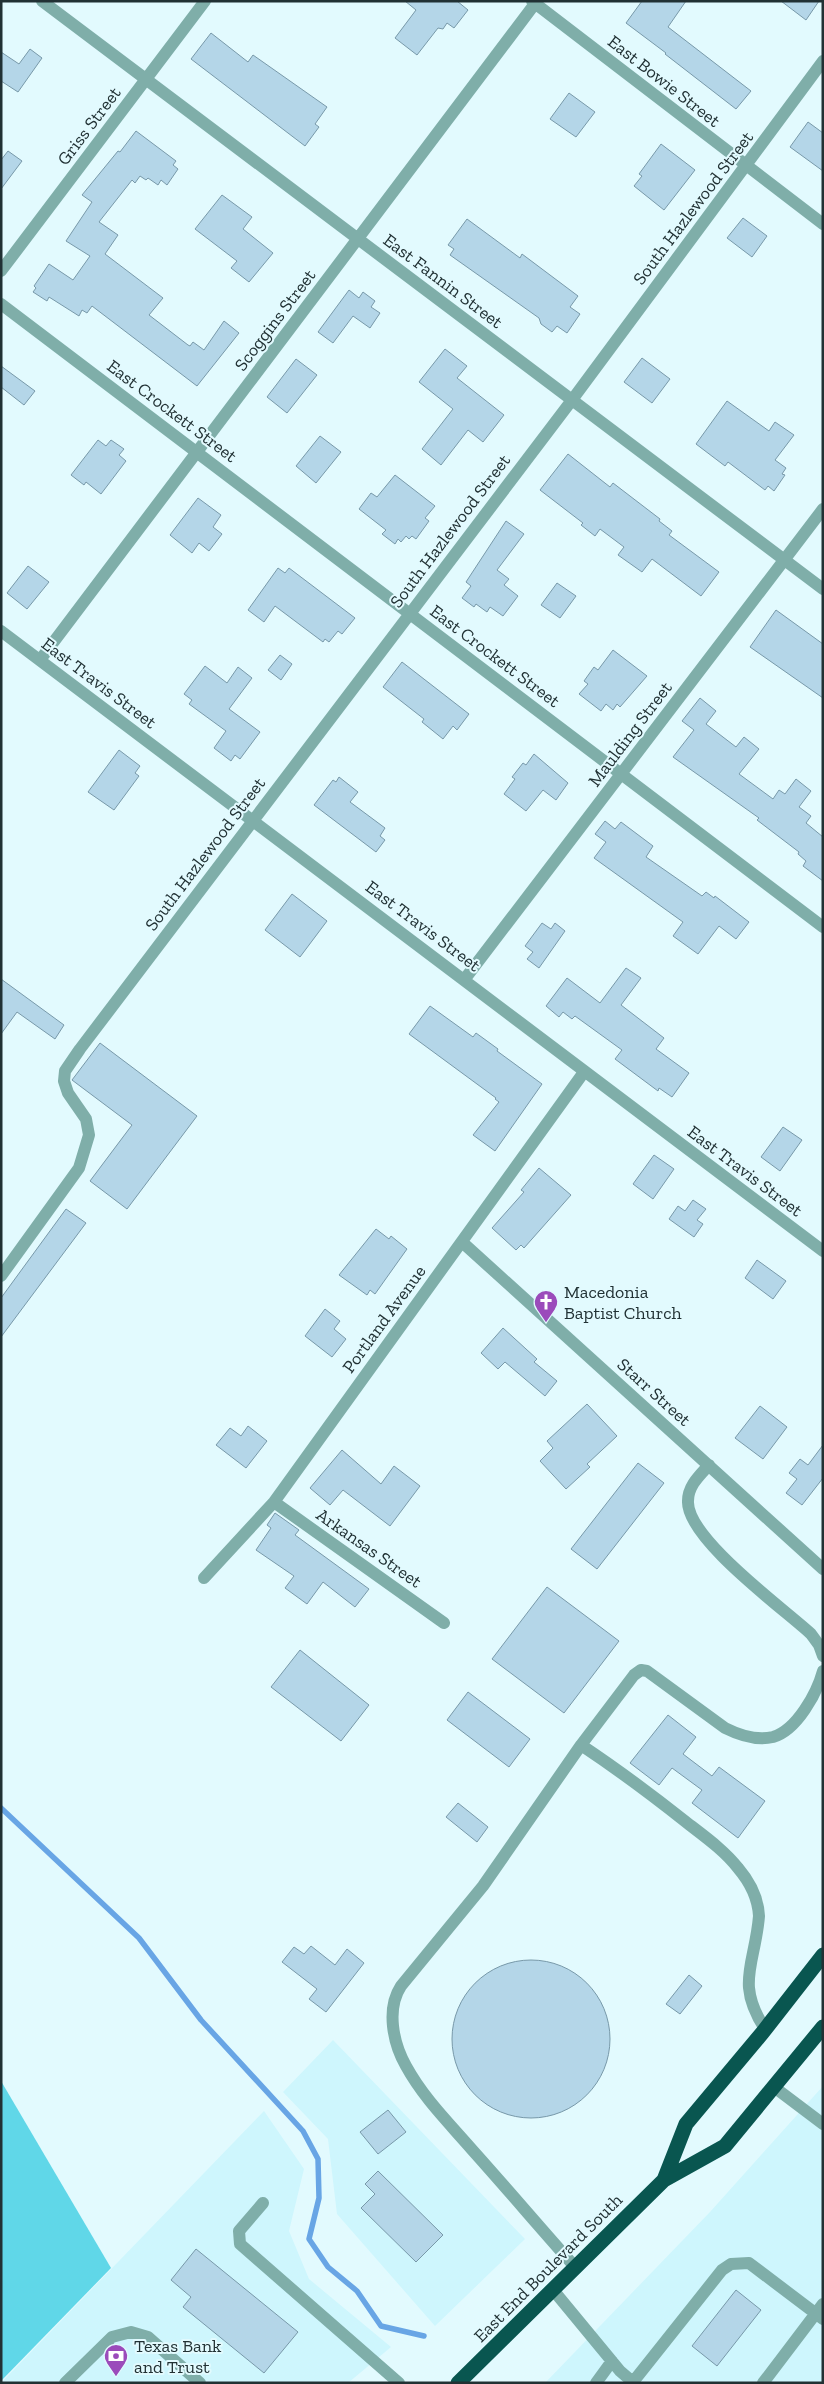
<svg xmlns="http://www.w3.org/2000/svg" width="824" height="2384" font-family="'Zilla Slab',serif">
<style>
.built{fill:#cef6fd}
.green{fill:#60d7e8}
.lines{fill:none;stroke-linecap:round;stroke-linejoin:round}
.stream{stroke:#68a5e5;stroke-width:5.5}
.building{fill:#b4d6e8;stroke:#7899a9}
.minor{stroke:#7faea9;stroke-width:12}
.highway{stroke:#095650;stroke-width:15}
.labels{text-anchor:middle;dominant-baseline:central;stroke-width:4;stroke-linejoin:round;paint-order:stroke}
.street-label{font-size:18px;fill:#213134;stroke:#e2fafe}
.poi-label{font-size:18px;fill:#213134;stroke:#e2fafe;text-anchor:start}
</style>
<rect width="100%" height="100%" fill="#e2fafe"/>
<path class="built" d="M333,2040l192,199 -90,87 -98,-112 -9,-75 -45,-47z
M823,2086v297h-278l165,-171z
M264,2111l40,58 -15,62 20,48 82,68 -43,36h-347z"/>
<path class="green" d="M1,2081l110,187 -110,113z"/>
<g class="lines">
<path class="stream" d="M1,1808l138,130 62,82 102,111 15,28 1,39 -10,41 19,28 29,24 24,35 43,10"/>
</g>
<path class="building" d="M405,1h52l11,9 -14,18 -7,-5 -4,6 -5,-1 -21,27 -22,-17 21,-28z
M642,1h44l-18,26 83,64 -15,18 -71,-55 1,-1 -40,-30z
M781,1h38l-13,19z
M211,33l37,29 5,-7 74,52 -12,17 4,3 -14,19 -114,-87z
M30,49l12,9 -24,34 -17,-11v-29l18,12z
M569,93l26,19 -19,25 -26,-18z
M808,122l15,11v38l-33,-24z
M136,131l40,30 -3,4 5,4 -11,16 -6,-5 -3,5 -10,-7 -2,2 -6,-4 -5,7 -3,-3 -33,42 19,13 -13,19 58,44 -14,17 39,30 2,1 3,-4 11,8 20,-29 15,12 -42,53 -105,-80 -5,7 -5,-3 -3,6 -30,-19 -2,4 -14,-9 3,-4 -2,-2 15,-22 24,16 17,-24 -24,-15 26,-39 -10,-7 36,-44 2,1z
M661,144l34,26 -31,40 -30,-24 8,-10 -3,-2z
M8,151l14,10 -21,28v-29z
M222,195l30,22 -9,12 30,24 -24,29 -18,-14 6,-7 -42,-32z
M743,218l24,18 -15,21 -25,-19z
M467,219l53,39 2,-4 56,42 -8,11 10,7 -13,19 -10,-7 -5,6 -11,-8 -2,-6 -89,-63 4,-6 -6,-4z
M349,290l10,8 4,-6 12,9 -4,6 9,6 -10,15 -17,-12 -20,27 -15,-11z
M445,349l22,17 -10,12 47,37 -21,27 -15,-12 -27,35 -19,-16 31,-40 -34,-27z
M642,358l28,21 -18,24 -28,-21z
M296,359l21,16 -30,38 -20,-16z
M1,366l34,25 -11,14 -23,-18z
M727,401l42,30 6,-9 19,13 -19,25 11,8 -4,6 3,1 -11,16 -6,-5 -3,4 -37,-28 -3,4 -29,-22z
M320,436l21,16 -25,31 -20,-17z
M98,440l8,6 5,-6 13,9 -5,6 7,6 -25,33 -15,-12 -2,3 -13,-10z
M568,454l42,33 3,-4 47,36 -1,2 13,10 -3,4 50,37 -18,24 -49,-37 -10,13 -24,-17 6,-8 -24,-18 -5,7 -14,-11 2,-2 -43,-33z
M395,475l40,31 -10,12 4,3 -13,18 -4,-3 -3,3 -3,-3 -5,6 -3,-3 -3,5 -13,-10 4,-4 -27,-21 12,-16 6,4z
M198,498l23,17 -8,12 9,7 -13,17 -10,-8 -7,10 -22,-18z
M506,521l18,13 -27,36 12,9 -5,6 14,11 -15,20 -13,-9 -3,5 -11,-8 -2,3 -12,-9 9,-12 -5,-4z
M28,566l21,16 -22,27 -20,-16z
M278,568l7,5 4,-5 66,50 -13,16 -4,-3 -9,11 -4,-3 -2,3 -48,-36 -11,16 -16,-12z
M557,583l19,13 -16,22 -19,-13z
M776,610l47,34v54l-73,-51z
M613,650l34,26 -27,31 -3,-3 -4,6 -7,-6 -5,7 -22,-17 9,-10 -4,-3 10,-14 4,3z
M280,655l12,9 -11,16 -13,-10z
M402,662l67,52 -12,16 -4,-4 -10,13 -21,-17 2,-3 -41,-32z
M205,666l22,17 11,-16 14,11 -23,31 31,23 -20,27 -5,-4 -4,6 -17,-13 12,-17 -37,-27 3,-4 -8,-6z
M700,698l16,13 -10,13 30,23 8,-10 15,12 -20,25 34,25 6,-9 6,4 11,-15 15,12 -12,16 12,9 -5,7 17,14v44l-20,-15 3,-5 -8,-7 1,-2 -42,-32 2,-2 -86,-61 21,-27 -12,-9z
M119,750l21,16 -5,7 4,3 -25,34 -26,-18z
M534,754l34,29 -12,17 -13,-10 -17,21 -22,-17 11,-15 -3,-2 11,-14 3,2z
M339,777l19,15 -8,10 35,26 -5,8 5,4 -9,12 -62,-47 19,-25 3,2z
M605,821l10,8 6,-7 32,24 -7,11 56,39 4,-4 8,6 1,-2 34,26 -13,17 -17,-13 -21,28 -25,-18 10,-14 -89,-64 12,-16 -11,-8z
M292,894l35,27 -27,36 -35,-27z
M542,923l9,6 4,-6 10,8 -26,37 -12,-9 6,-7 -8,-6z
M626,968l15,10 -20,27 43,33 -8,11 33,24 -17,24 -13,-9 -1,3 -43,-32 7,-9 -47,-34 -3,3 -9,-7 -4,5 -13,-11 21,-28 33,25z
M1,979l63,46 -9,14 -38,-27 -16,22z
M430,1006l43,31 3,-4 22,16 -1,2 45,33 -47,67 -22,-16 26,-33 -4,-3 1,-1 -87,-64z
M100,1043l97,73 -70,93 -37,-28 42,-56 -60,-45z
M783,1127l19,13 -22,31 -19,-14z
M654,1155l20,14 -21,30 -20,-15z
M539,1168l32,27 -47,53 -3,-3 -5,5 -24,-22 32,-36 -3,-2z
M693,1200l13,9 -9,11 6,4 -9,13 -25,-18 9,-13 7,5z
M66,1209l20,14 -85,114v-39z
M376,1229l13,10 2,-3 16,13 -32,45 -5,-4 -3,5 -28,-20z
M757,1260l29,21 -13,18 -28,-21z
M325,1309l15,12 -6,8 12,10 -14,18 -27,-21z
M503,1328l34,31 -3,3 23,19 -12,15 -40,-34 -7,7 -17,-16z
M587,1404l30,32 -30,28 3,3 -24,22 -26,-28 13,-13 -6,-7z
M760,1406l27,21 -24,32 -28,-21z
M248,1426l19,15 -21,27 -30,-23 14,-17 11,8z
M823,1445v33l-21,27 -16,-12 11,-14 -8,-6 11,-14 8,6z
M342,1450l39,34 13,-18 26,20 -30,40 -47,-36 -13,15 -20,-17z
M638,1463l26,20 -67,86 -26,-20z
M275,1513l24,17 -4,5 74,54 -14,18 -32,-25 -16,22 -22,-16 9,-12 -38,-26 15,-22 -4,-3z
M547,1587l72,54 -55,72 -72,-54z
M300,1650l69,55 -28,36 -70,-54z
M468,1692l62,47 -21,28 -62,-47z
M668,1715l28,22 -13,17 29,22 7,-9 46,34 -27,37 -46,-35 10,-13 -30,-22 -13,17 -29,-22z
M458,1803l30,24 -11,15 -31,-25z
M311,1946l24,19 12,-16 17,14 -38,49 -17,-13 8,-10 -35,-27 12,-15 10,7z
M452 2039a79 79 0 1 1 158 0a79 79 0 1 1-158 0Z
M689,1975l13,11 -22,28 -14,-10z
M388,2110l18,22 -28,22 -18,-22z
M378,2171l65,64 -27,27 -55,-54 14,-14 -10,-10z
M196,2249l102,83 -34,41 -81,-66 8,-10 -20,-17z
M736,2290l25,20 -44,56 -25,-20z"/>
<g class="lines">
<path class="minor" d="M42,1l781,588
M532,1l291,223
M1,271l204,-270
M1,304l822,623
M1,631l822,620
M40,660l497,-659
M464,980l359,-471
M462,1242l361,327
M1,1276l78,-108 10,-33 -3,-16 -18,-26 -4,-12 1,-10 15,-22 492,-649 251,-339
M709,1465c-10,11 -21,21 -21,36 -2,37 96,108 123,133l8,11 4,11
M274,1502l170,121
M204,1578l70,-76 310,-430
M765,2029c-30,-46 -10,-64 -6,-113 -1,-19 -9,-34 -21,-48 -14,-18 -34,-32 -52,-46 -34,-27 -69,-53 -105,-77l53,-70 7,-5 6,1 78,57c14,7 32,13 48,9 24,-7 44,-44 50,-66
M774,2087l49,37
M263,2203l-24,28 1,13 159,139
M576,2268c-34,-38 -67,-77 -101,-115 -24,-28 -51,-54 -69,-87 -13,-23 -20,-57 -5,-80l82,-100 98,-141
M554,2291l66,80 14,12
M633,2382l89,-112 9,-6 18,-1 74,56
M65,2383l47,-46 19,-5 17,5 52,46
M596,2383l16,-22
M763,2383l60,-79"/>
<path class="highway" d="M664,2180l22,-56 77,-92 60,-77
M458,2383l206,-203 61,-34 98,-119"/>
</g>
<defs>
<g id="church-pin" transform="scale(1.25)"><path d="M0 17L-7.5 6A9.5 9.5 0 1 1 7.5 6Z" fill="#9b4bbb" stroke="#e2fafe"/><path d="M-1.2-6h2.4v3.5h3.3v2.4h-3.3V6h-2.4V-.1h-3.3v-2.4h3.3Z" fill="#fff"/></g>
<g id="bank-pin" transform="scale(1.25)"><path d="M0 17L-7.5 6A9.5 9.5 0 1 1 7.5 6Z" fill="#9b4bbb" stroke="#e2fafe"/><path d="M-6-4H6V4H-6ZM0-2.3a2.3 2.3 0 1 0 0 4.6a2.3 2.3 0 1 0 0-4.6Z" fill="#fff"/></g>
</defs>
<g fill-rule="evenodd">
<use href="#church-pin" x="546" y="1302"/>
<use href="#bank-pin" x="116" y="2356"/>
</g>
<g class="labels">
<g class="street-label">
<text transform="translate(664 81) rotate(38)">East Bowie Street</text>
<text transform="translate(89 126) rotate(-53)">Griss Street</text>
<text transform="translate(693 208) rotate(-53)">South Hazlewood Street</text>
<text transform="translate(443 281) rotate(37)">East Fannin Street</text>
<text transform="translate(275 320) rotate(-53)">Scoggins Street</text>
<text transform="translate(172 411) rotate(37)">East Crockett Street</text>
<text transform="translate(450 531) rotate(-53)">South Hazlewood Street</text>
<text transform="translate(495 656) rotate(37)">East Crockett Street</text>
<text transform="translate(99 683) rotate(37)">East Travis Street</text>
<text transform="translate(630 734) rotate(-53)">Maulding Street</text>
<text transform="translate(205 854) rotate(-53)">South Hazlewood Street</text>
<text transform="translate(423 926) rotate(37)">East Travis Street</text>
<text transform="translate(745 1171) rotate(37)">East Travis Street</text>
<text transform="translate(384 1319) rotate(-54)">Portland Avenue</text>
<text transform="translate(654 1392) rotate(42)">Starr Street</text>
<text transform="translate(369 1548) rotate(35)">Arkansas Street</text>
<text transform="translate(548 2268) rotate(-45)">East End Boulevard South</text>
</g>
<g class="poi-label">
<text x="564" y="1292">Macedonia<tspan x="564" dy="21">Baptist Church</tspan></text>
<text x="134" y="2346">Texas Bank<tspan x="134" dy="21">and Trust</tspan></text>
</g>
</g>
<rect width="824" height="2384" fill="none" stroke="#213134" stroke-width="5"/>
</svg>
